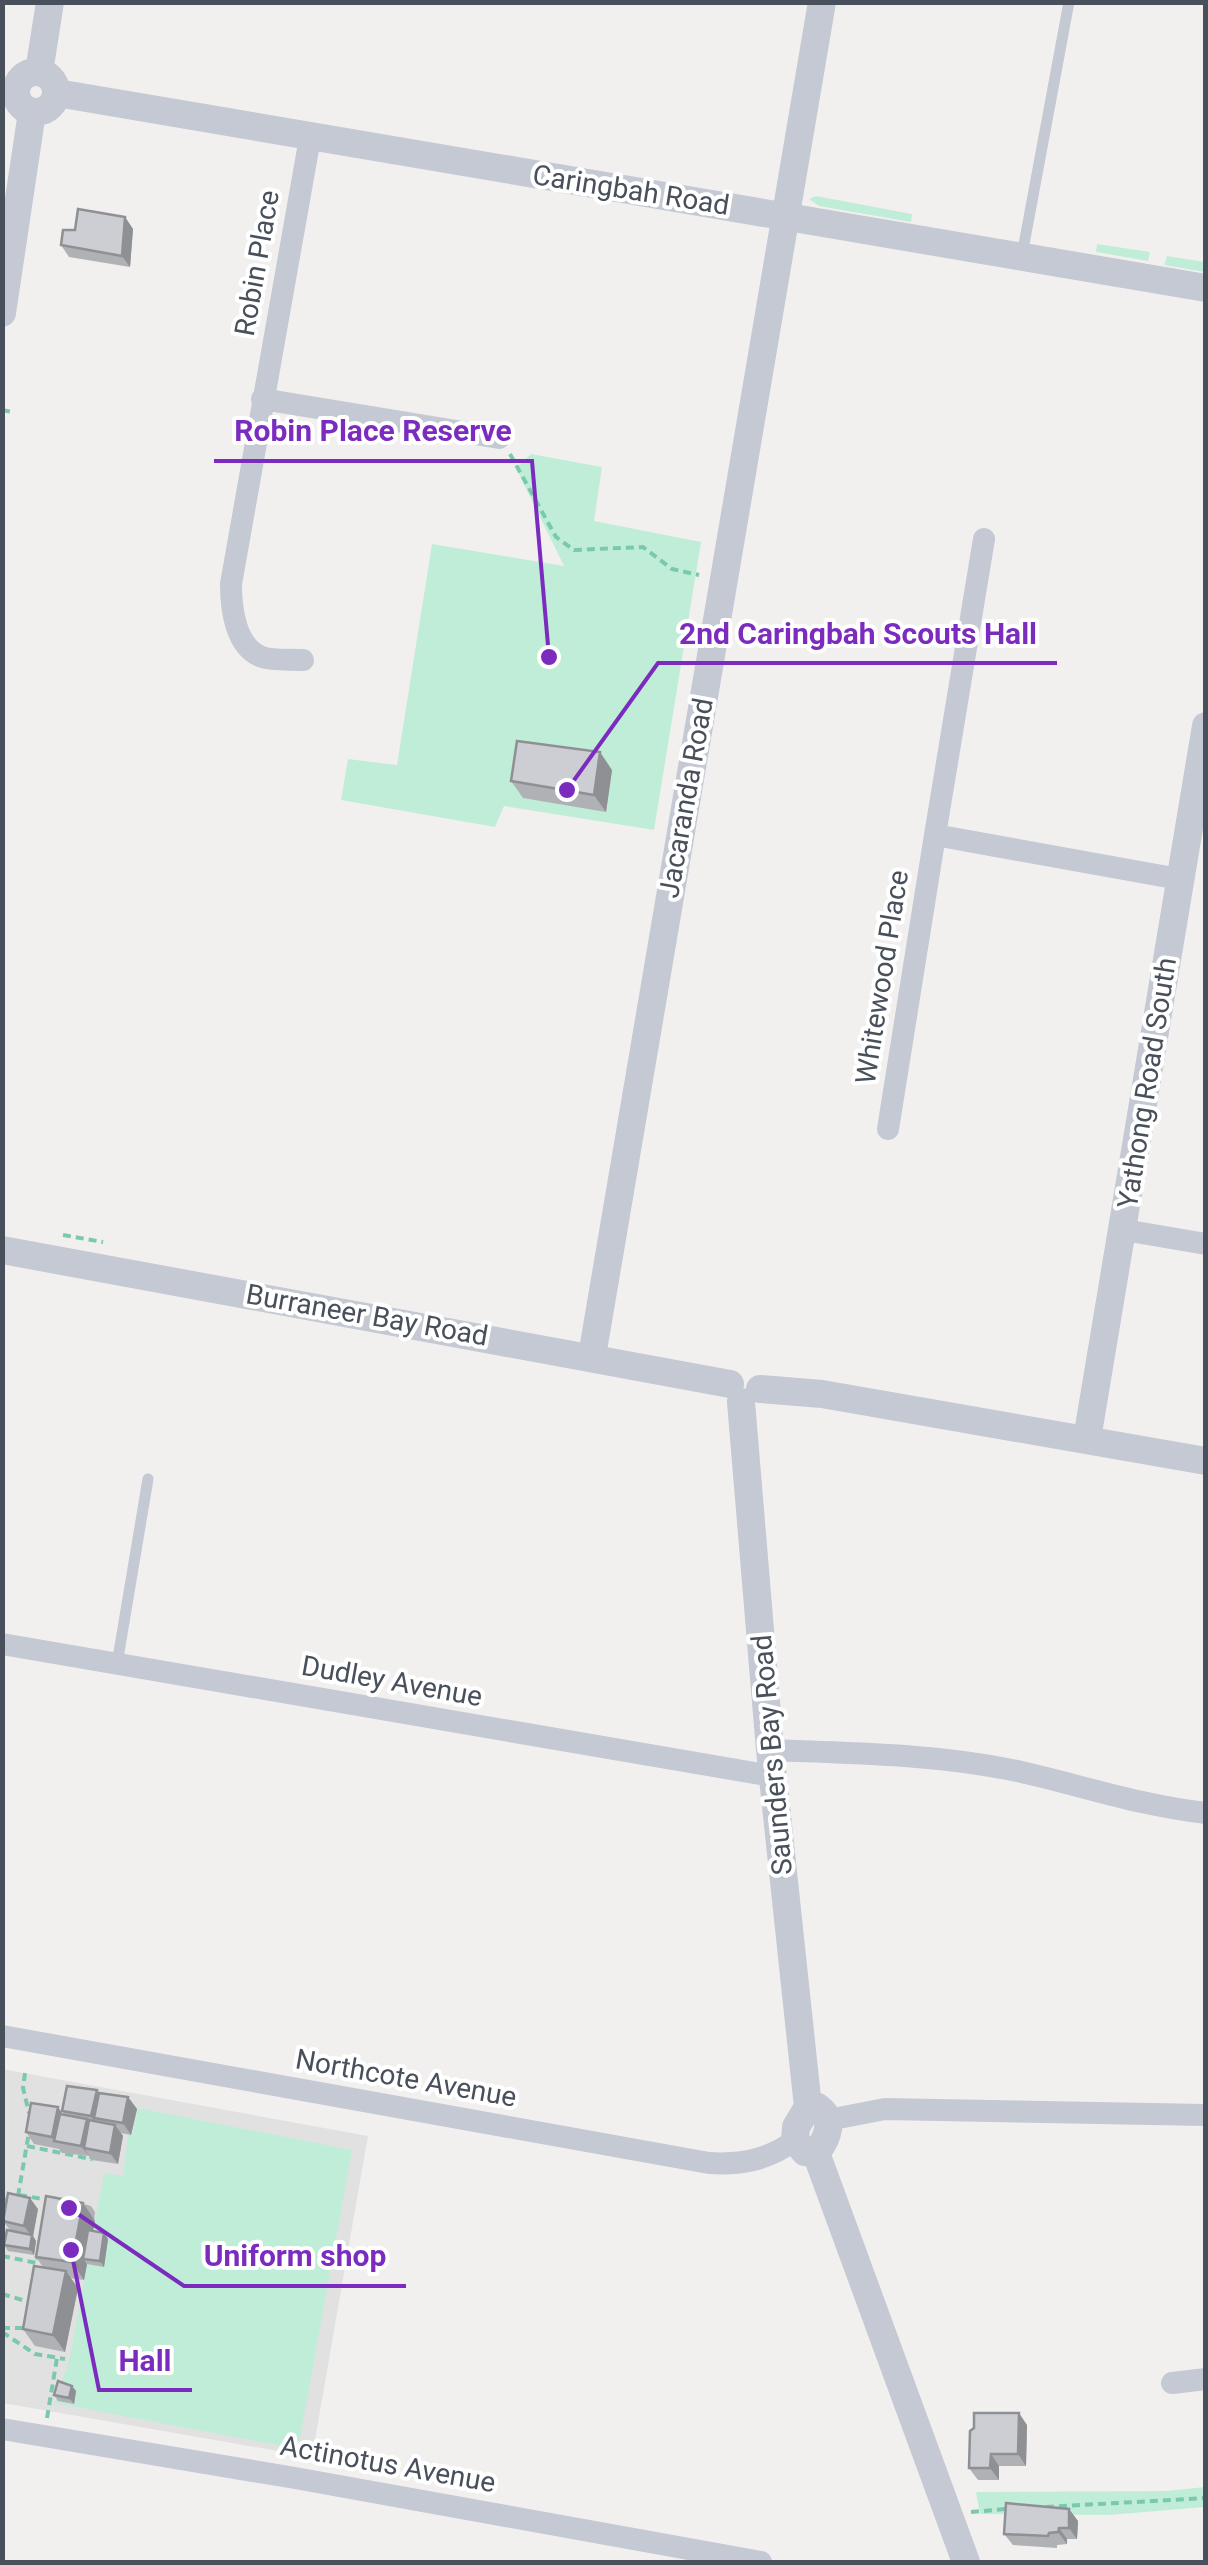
<svg xmlns="http://www.w3.org/2000/svg" width="1208" height="2565" font-family="Roboto,sans-serif">
<style>
.education{fill:#e2e1e1}
.green{fill:#c0edd8}
.lines{fill:none;stroke-linecap:round;stroke-linejoin:round}
.path{stroke:#7ac9ad;stroke-width:4;stroke-dasharray:8 5;stroke-linecap:butt}
.service{stroke:#c4c9d3;stroke-width:11}
.minor{stroke:#c4c9d3;stroke-width:22}
.tertiary{stroke:#c4c9d3;stroke-width:28}
.wall{fill:#afb1b5}
.shaded-wall{fill:#8f9094}
.building{fill:#ccced3;stroke:#8f9094;stroke-width:2.5}
.labels{text-anchor:middle;dominant-baseline:central;stroke-width:8;stroke-linejoin:round;paint-order:stroke}
.street-label{font-size:28px;fill:#48505c;stroke:#fff}
.leader{fill:none;stroke:#7b2cbf;stroke-width:4}
.callout-dot{fill:#7b2cbf;stroke:#fff;stroke-width:4}
.callout-label{font-size:30px;text-anchor:middle;font-weight:bold;fill:#7b2cbf;stroke:#fff;stroke-width:8;stroke-linejoin:round;paint-order:stroke}
</style>
<rect width="100%" height="100%" fill="#f2f0ef"/>
<path class="education" d="M2,2069l366,67 -56,321 -309,-54z"/>
<path class="green" d="M816,196l96,18 -1,8 -92,-16 -10,-7z
M1097,244l53,8 -2,9 -52,-9z
M1167,256l38,6v10l-41,-7z
M531,454l71,13 -8,54 107,21 -47,288 -150,-24 -9,21 -154,-27 7,-41 49,6 35,-221 132,22 -48,-98z
M138,2108l214,42 -54,299 -243,-46 15,-46 34,-184 19,3 5,-41h4z
M1205,2487v20l-96,8 -129,-1 -4,-22 191,-1z"/>
<g class="lines">
<path class="path" d="M2,410l10,2
M510,454l46,83 18,13 69,-3 29,22 27,6
M63,1235l40,7
M25,2073l-2,15 6,25
M27,2146l64,13 1,-5
M19,2195l30,5
M18,2196l11,-64
M2,2203l5,-4
M2,2256l35,7 1,-9
M2,2294l27,8
M2,2328h26
M2,2332l33,22 30,5
M47,2418l10,-60
M1046,2507l160,-9
M971,2512l35,-3"/>
<path class="service" d="M1022,255l47,-253
M117,1664l31,-185"/>
<path class="minor" d="M262,399l237,39
M984,539l-49,296 244,44
M303,660c-12,-1 -30,1 -41,-3 -27,-10 -31,-49 -31,-73l79,-446
M888,1129l47,-294
M1124,1230l82,14
M2,1644l770,132
M770,1750c82,3 166,4 247,21 63,14 124,35 189,42
M2,2036l707,127c33,2 59,-3 86,-23
M828,2120l57,-11 321,6
M1172,2383l34,-4
M2,2429l293,49 466,84"/>
<path class="tertiary" d="M39,72l11,-70
M16 92a20 20 0 1 1 40 0a20 20 0 1 1-40 0Z
M57,93l1149,195
M2,313l30,-201
M2,1250l728,134
M592,1356l230,-1354
M760,1389l62,5 384,67
M741,1402l29,348 38,357
M1087,1439l119,-713
M816,2106c20,13 12,32 0,47l-11,-1 -10,-12 1,-13 12,-20z
M816,2153l150,409"/>
</g>
<path class="wall" d="M125,217l8,12 -3,38 -61,-10 -8,-12 14,-15z
M612,770l-6,42 -83,-14 -12,-17z
M97,2090l2,3 29,4 9,12 -6,26 -10,-2 2,3 -5,28 -26,-4 -2,-4 -28,-3 -3,-4 -25,-5 -8,-12 36,-18 3,1 -3,-4z
M84,2204l7,2 4,6 -2,19 11,2 4,6 -4,28 -17,-3 -3,16 -14,-2 8,10 -13,64 -30,-6 -12,-17 20,-62 -7,-10z
M38,2209l-5,27 3,5 -2,14 -26,-4 -4,-6 6,-15 -7,-9z
M72,2386l4,5 -2,13 -16,-3 -4,-6z
M1027,2425l-1,41h-27v14h-21l-9,-12z
M1069,2509l9,12 -1,18h-10v5l-10,1v3l-44,-3 -9,-11z"/>
<path class="shaded-wall" d="M125,217l8,12 -3,38 -8,-11z
M600,752l12,18 -6,42 -12,-17z
M97,2090l8,12 -11,16 5,10 -8,-12z
M128,2097l9,12 -6,26 -8,-12z
M58,2107l8,12 -11,22 -3,-4z
M87,2119l8,11 -11,18 6,9 -9,-11z
M115,2125l8,11 -5,28 -8,-11z
M30,2198l8,11 -5,27 3,5 -2,14 -4,-6 2,-12 -8,-11z
M83,2203l12,18 -7,38h-5l4,5 -3,16 -12,-18z
M104,2233l4,6 -4,28 -4,-6z
M66,2271l12,17 -13,64 -12,-17z
M72,2386l4,5 -2,13 -5,-6z
M1019,2413l8,12 -1,41 -8,-12z
M991,2454l8,12v14l-9,-12z
M1069,2509l9,12 -1,18 -8,-11z
M1059,2528l8,11v5l-9,-12z"/>
<path class="building" d="M78,209l47,8 -3,39 -61,-11 2,-15h12z
M517,741l83,11 -6,43 -83,-14z
M67,2086l30,4 -6,26 -29,-5z
M99,2093l29,4 -5,26 -29,-5z
M31,2103l27,4 -6,30 -26,-5z
M60,2114l27,5 -6,27 -27,-5z
M89,2120l26,5 -5,28 -26,-5z
M8,2193l22,5 -6,28 -21,-5z
M46,2196l37,7 -11,59 -36,-5z
M7,2230l25,5 -2,14 -26,-4z
M88,2230l16,3 -4,28 -17,-2z
M34,2266l32,5 -13,64 -30,-6z
M58,2381l14,5 -3,12 -15,-3z
M974,2413h45l-1,41h-27l-1,14h-21l1,-37 4,-3z
M1006,2503l63,6v19h-10l-1,4 -9,1 -1,3 -44,-2z"/>
<g class="labels">
<g class="street-label">
<text transform="translate(631 190) rotate(9)">Caringbah Road</text>
<text transform="translate(257 263) rotate(-80)">Robin Place</text>
<text transform="translate(686 798) rotate(-80)">Jacaranda Road</text>
<text transform="translate(882 977) rotate(-81)">Whitewood Place</text>
<text transform="translate(1147 1083) rotate(-81)">Yathong Road South</text>
<text transform="translate(367 1315) rotate(10)">Burraneer Bay Road</text>
<text transform="translate(392 1681) rotate(10)">Dudley Avenue</text>
<text transform="translate(772 1755) rotate(-95)">Saunders Bay Road</text>
<text transform="translate(406 2078) rotate(10)">Northcote Avenue</text>
<text transform="translate(388 2464) rotate(10)">Actinotus Avenue</text>
</g>
</g>
<path class="leader" d="M549 657L532 461H214M567 790L658 663H1057M69 2208L184 2286H406M71 2250L99 2390H192"/>
<g class="callout-dot">
<circle cx="549" cy="657" r="10"/>
<circle cx="567" cy="790" r="10"/>
<circle cx="69" cy="2208" r="10"/>
<circle cx="71" cy="2250" r="10"/>
</g>
<g class="callout-label">
<text x="373" y="441">Robin Place Reserve</text>
<text x="858" y="644">2nd Caringbah Scouts Hall</text>
<text x="295" y="2266">Uniform shop</text>
<text x="145" y="2371">Hall</text>
</g>
<rect width="1208" height="2565" fill="none" stroke="#48505c" stroke-width="10"/>
</svg>
